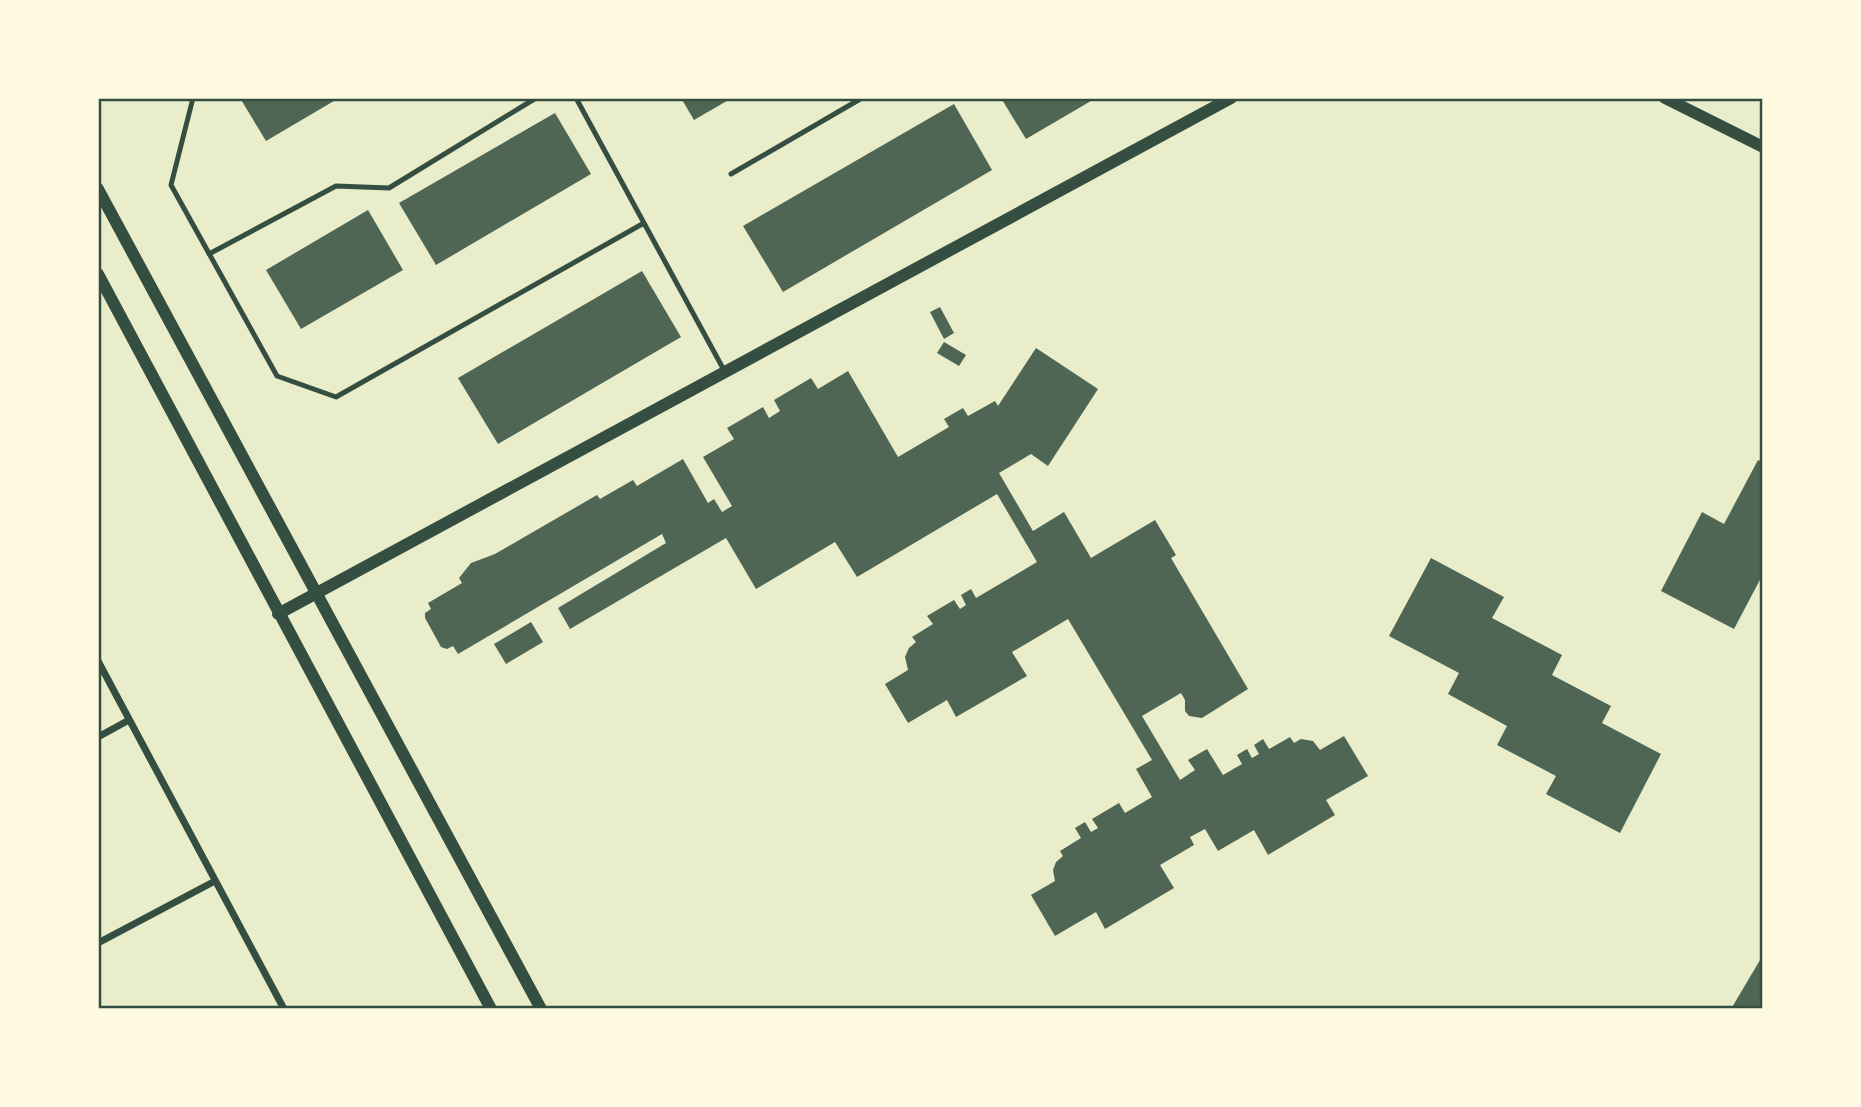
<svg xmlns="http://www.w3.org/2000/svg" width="1861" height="1107" font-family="Lato,sans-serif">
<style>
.building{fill:#4f6655}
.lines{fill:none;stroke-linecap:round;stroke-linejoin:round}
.service{stroke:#344e41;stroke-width:5}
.minor{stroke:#344e41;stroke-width:7}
.tertiary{stroke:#344e41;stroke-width:12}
.neatline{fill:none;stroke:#344e41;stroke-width:2.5}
</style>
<rect width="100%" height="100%" fill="#e9edc9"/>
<path class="building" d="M240,98h99l-73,43z
M681,98h51l-38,22z
M1001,98h95l-70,41z
M954,104l38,66 -209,122 -40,-66z
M555,113l36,61 -155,91 -37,-62z
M368,210l35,60 -102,59 -35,-59z
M642,271l39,66 -183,107 -40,-66z
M940,307l14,26 -10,6 -14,-27z
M944,342l22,13 -7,11 -22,-13z
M1036,348l62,41 -50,77 -17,-12 -32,19 34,58 31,-19 27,46 64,-38 21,35 -5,3 77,131 -46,29 -13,-2 -4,-5v-11l-4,-7 -39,23 38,64 15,-10 -7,-10 19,-11 16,26 19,-11 -5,-9 10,-6 5,9 7,-4 -5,-9 9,-6 6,10 21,-12 4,6 7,-4 12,2 7,9 24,-14 24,40 -42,24 9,15 -67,40 -14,-25 -36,21 -13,-22 -15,8 4,8 -34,20 14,23 -69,41 -9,-17 -41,24 -24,-41 24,-14 -2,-11 3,-8 7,-6 -3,-5 21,-13 -6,-10 10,-6 6,10 7,-4 -6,-9 27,-16 6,10 27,-16 -16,-28 16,-9 -84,-141 -56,33 15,24 -71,41 -9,-17 -39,23 -23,-39 23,-14 -3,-13 4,-9 7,-6 -4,-5 21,-13 -6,-8 27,-16 6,9 6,-4 -5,-10 10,-6 5,9 61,-36 -40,-68 -140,83 -22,-35 -79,47 -30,-51 -156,91 -12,-21 108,-65 -4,-9 -204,120 -5,-8 -6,3 -6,-2 -16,-29v-5l6,-4 -3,-6 34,-20 -3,-5 12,-15 24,-9 102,-59 3,4 33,-19 4,6 46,-27 25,44 6,-4 8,13 10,-6 -29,-49 31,-18 -7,-11 36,-21 6,11 11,-7 -6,-11 37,-22 7,11 30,-18 50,86 51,-30 -5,-8 19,-11 5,8 27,-15 3,5z
M1758,460l5,2v112l-29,55 -73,-38 41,-79 22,12z
M1431,558l73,39 -12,21 70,37 -10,20 59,31 -9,17 59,31 -41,79 -74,-39 10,-18 -59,-31 10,-19 -59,-32 11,-21 -70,-37z
M531,622l12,20 -37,22 -12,-20z
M1763,955v54h-32z"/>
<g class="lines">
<path class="service" d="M193,98l-22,87 106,191 59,21 308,-174
M576,98l149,274
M731,174l131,-76
M209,254l127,-68 53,2 147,-90"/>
<path class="minor" d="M98,661l186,348
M98,737l31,-17
M98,943l117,-62"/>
<path class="tertiary" d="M1665,98l98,49
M98,189l443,820
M98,274l393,735
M278,614l953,-516"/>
</g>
<rect width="1861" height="1107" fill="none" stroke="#fefae0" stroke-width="200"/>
<rect x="100" y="100" width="1661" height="907" class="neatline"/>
</svg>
